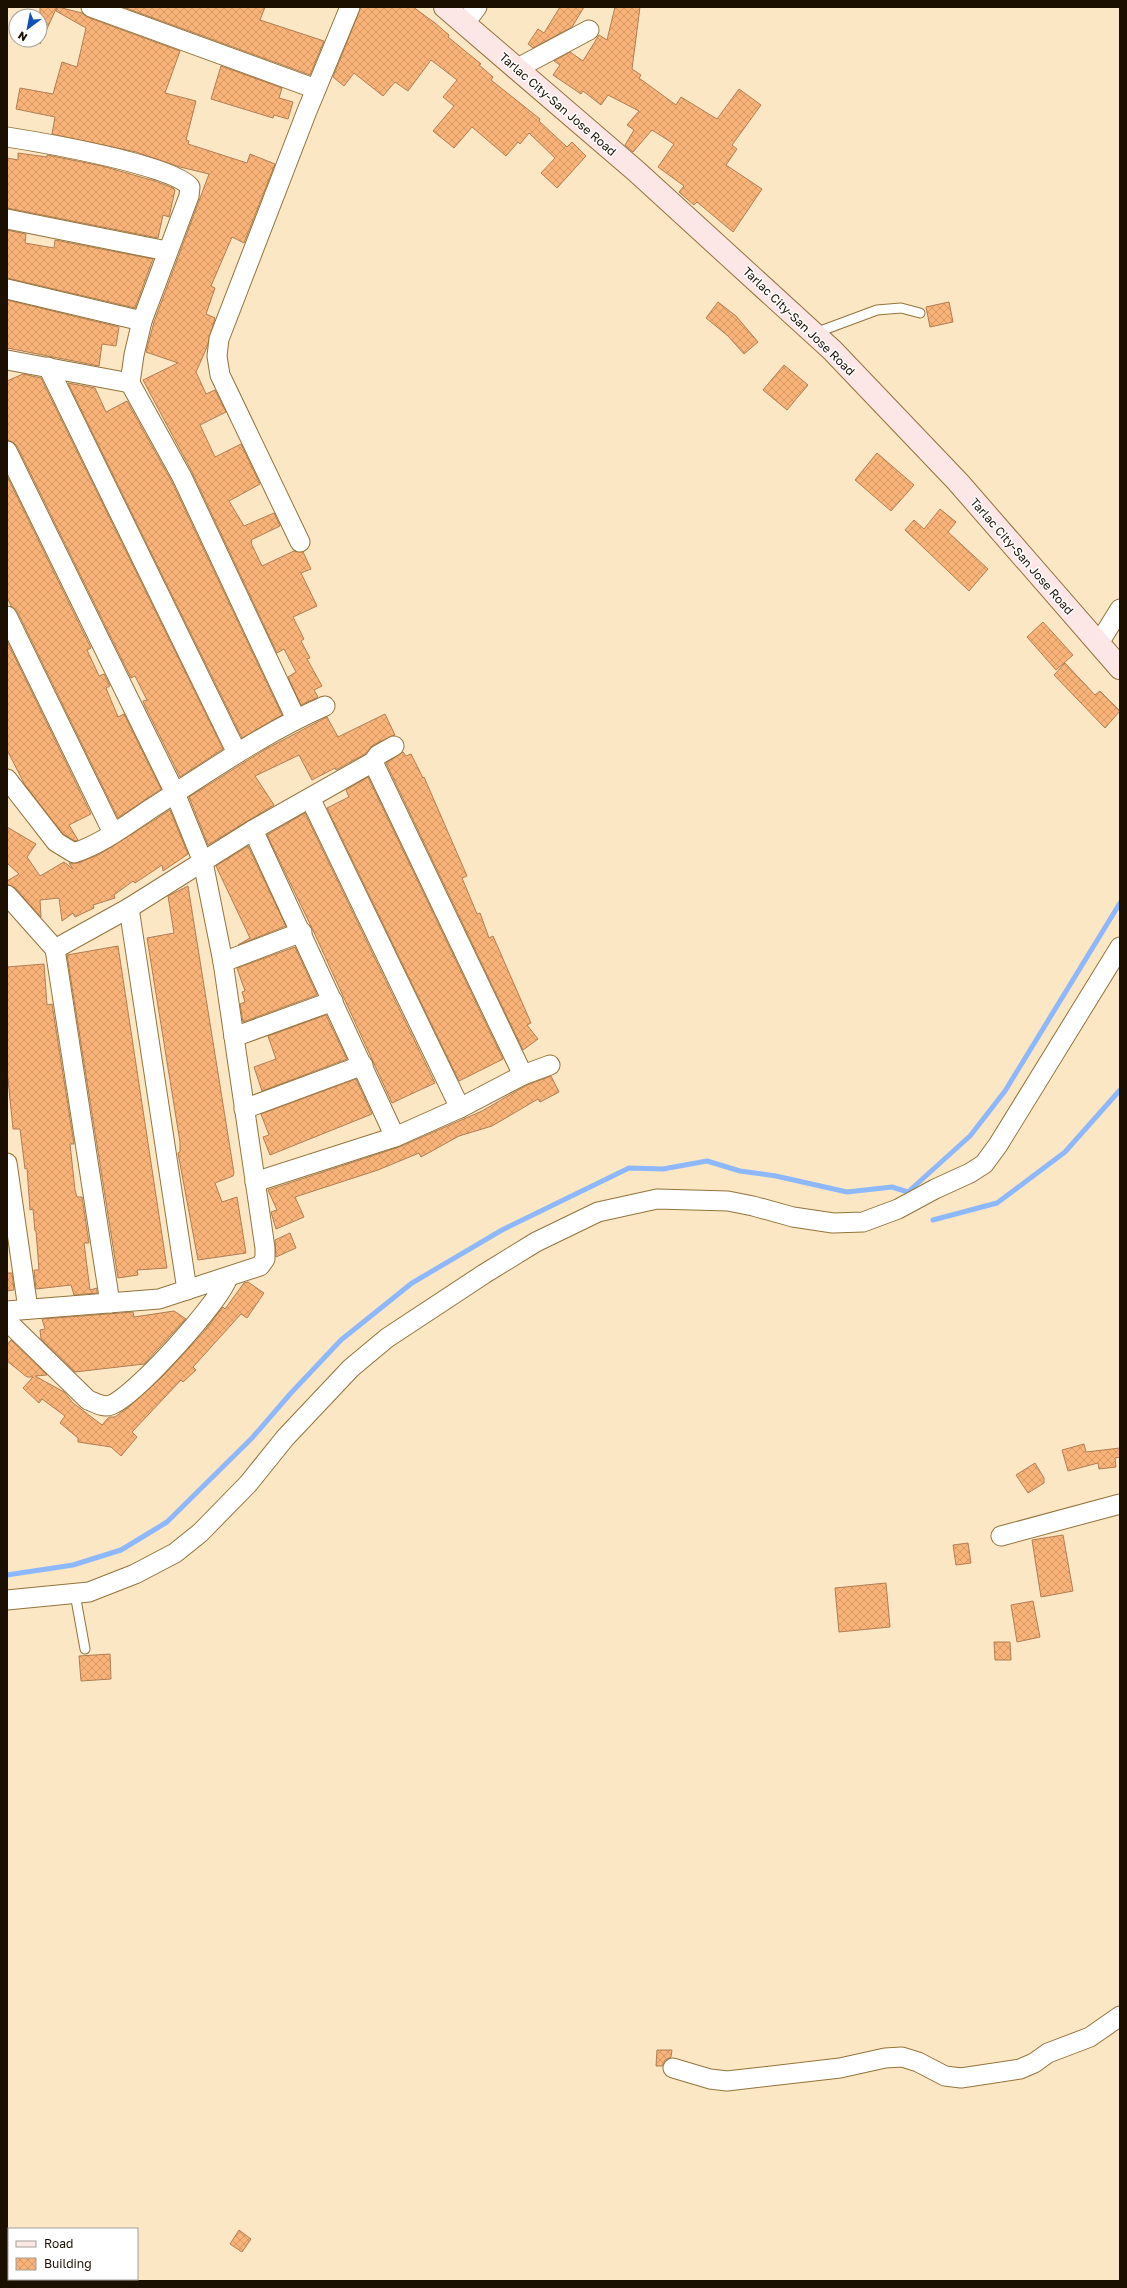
<svg xmlns="http://www.w3.org/2000/svg" width="1127" height="2288" viewBox="0 0 1127 2288" font-family="'Golos Text',sans-serif">
  <style>
    .lines { fill: none; stroke-linecap: round; stroke-linejoin: round }
    .stream { stroke: #8db8fe; stroke-width: 5 }
    .building { fill: url(#building-cross-hatch); stroke: #b07e54 }
    .lane-casing { stroke: #93733a; stroke-width: 11 }
    .street-casing { stroke: #93733a; stroke-width: 21 }
    .secondary-casing { stroke: #93733a; stroke-width: 24 }
    .lane { stroke: #fff; stroke-width: 9 }
    .street { stroke: #fff; stroke-width: 19 }
    .secondary { stroke: #fde6e6; stroke-width: 22 }
    .labels { text-anchor: middle; dominant-baseline: central; stroke-width: 3; stroke-linejoin: round; paint-order: stroke }
    .street-label { font-size: 12px; fill: #1b0f00; stroke: #fff }
  </style>
  <defs>
    <pattern id="building-cross-hatch" width="8" height="8" patternUnits="userSpaceOnUse"><rect width="8" height="8" fill="#f9b378"/><path d="M0 0l8 8M0 8l8-8" fill="none" stroke="#d59966"/></pattern>
  </defs>
  <rect width="100%" height="100%" fill="#fce7c4"/>
  <g class="lines">
    <!-- stream -->
    <g class="stream">
      <polyline points="933,1220 997,1203 1065,1152 1120,1090"/>
      <polyline points="7,1575 73,1565 121,1550 167,1522 252,1438 291,1393 341,1340 412,1283 502,1230 629,1168 663,1169 707,1161 740,1171 776,1176 847,1192 892,1187 908,1192 970,1136 1005,1091 1120,903"/>
    </g>
  </g>
  <!-- building -->
  <g class="building">
    <polygon points="40,7 57,7 40,44"/>
    <polygon points="58,7 82,13 87,17 180,51 165,93 196,101 186,140 189,141 188,144 247,163 250,154 275,164 244,243 232,237 211,286 215,288 206,314 215,318 207,347 196,372 206,394 215,390 226,412 200,425 215,457 241,444 260,484 229,501 244,526 274,513 280,526 251,540 252,542 251,543 262,566 294,551 303,552 311,569 301,573 317,606 293,617 304,639 301,641 310,658 307,659 322,686 314,690 318,697 301,705 288,677 296,672 284,649 277,653 192,472 143,380 178,363 146,352 154,322 209,174 180,167 136,152 52,134 55,117 16,109 20,88 53,94 62,62 77,67 86,28 56,11"/>
    <polygon points="123,7 265,7 260,20 324,41 310,75"/>
    <polygon points="361,7 413,7 435,23 449,35 448,37 481,64 479,65 493,77 491,80 540,119 539,121 567,147 572,142 586,156 557,188 541,173 555,158 529,133 520,144 518,142 506,156 472,127 454,148 433,131 454,106 443,97 457,80 431,60 408,91 395,82 383,96 354,73 344,86 333,77"/>
    <polygon points="560,7 584,7 572,27 533,48 528,44 538,29 544,33"/>
    <polygon points="615,7 640,7 632,69 641,75 639,78 676,105 681,97 717,119 739,89 761,105 732,145 737,149 726,165 762,189 733,232 697,202 694,205 679,192 684,186 658,167 674,144 652,130 633,152 625,145 634,130 627,125 639,111 608,95 601,105 583,91 581,94 553,75 560,65 554,61 570,52 583,61 599,35 607,40"/>
    <polygon points="221,66 282,88 279,98 293,102 288,119 274,115 273,118 211,99"/>
    <polygon points="18,153 47,157 47,155 102,166 155,181 173,188 175,190 169,217 163,215 158,238 7,208 7,158 18,160"/>
    <polygon points="7,230 26,234 25,243 54,248 55,240 153,259 135,308 7,278"/>
    <polygon points="7,300 119,327 116,346 102,344 99,366 7,348"/>
    <polygon points="718,302 736,316 758,342 744,354 728,336 706,318"/>
    <polygon points="949,302 953,322 930,327 926,307"/>
    <polygon points="784,365 808,385 787,410 763,390"/>
    <polygon points="23,374 41,378 223,749 180,777 145,706 143,701 147,700 135,676 131,678 17,446 13,442 7,440 7,381"/>
    <polygon points="68,383 95,388 106,412 127,401 172,482 282,715 242,738"/>
    <polygon points="877,453 914,485 891,511 855,480"/>
    <polygon points="7,476 91,648 87,650 99,676 104,674 110,686 106,688 118,717 124,714 161,789 118,818 17,611 11,606 7,597"/>
    <polygon points="940,509 956,522 948,532 988,569 969,591 905,530 914,520 924,529"/>
    <polygon points="1043,622 1073,655 1056,670 1027,637"/>
    <polygon points="7,641 91,814 69,825 78,840 75,841 63,834 25,785 7,750"/>
    <polygon points="1065,663 1095,695 1100,691 1120,711 1105,728 1054,675"/>
    <polygon points="385,714 395,735 373,745 365,754 336,770 335,768 312,780 299,755 255,776 274,805 208,845 189,797 264,750 327,717 338,737"/>
    <polygon points="403,752 406,756 411,754 423,778 424,777 467,876 462,878 477,914 480,913 489,938 493,936 531,1023 527,1025 538,1039 523,1050 386,763"/>
    <polygon points="368,777 503,1059 459,1081 327,808 349,797 346,790"/>
    <polygon points="170,810 188,854 163,871 162,865 135,883 133,881 114,895 115,898 93,905 94,908 75,917 73,913 62,921 59,898 40,900 41,917 15,888 7,884 7,881 19,874 7,863 7,827 36,844 27,857 40,876 64,862 73,869 69,863 78,863 100,854"/>
    <polygon points="305,813 435,1083 392,1103 312,928 267,835"/>
    <polygon points="248,846 286,926 238,945 250,938 216,866"/>
    <polygon points="188,886 234,1173 233,1176 215,1183 222,1202 237,1197 246,1253 198,1260 178,1153 180,1152 180,1142 147,938 174,933 168,896"/>
    <polygon points="118,946 167,1268 137,1270 138,1275 118,1278 67,955"/>
    <polygon points="295,947 317,995 243,1022 240,1004 245,1002 242,992 245,991 237,968"/>
    <polygon points="44,964 47,1005 52,1004 74,1144 70,1144 75,1190 77,1197 82,1197 89,1243 84,1243 90,1290 97,1288 97,1293 74,1295 71,1285 36,1289 34,1270 39,1270 36,1231 35,1231 33,1209 30,1210 27,1168 25,1169 20,1129 13,1129 7,1069 7,967"/>
    <polygon points="326,1015 347,1059 262,1091 254,1067 276,1059 268,1036"/>
    <polygon points="551,1076 559,1092 540,1102 538,1099 492,1126 459,1136 421,1157 419,1153 378,1170 295,1197 304,1217 276,1229 271,1212 277,1210 268,1190 399,1147 482,1111 527,1085"/>
    <polygon points="356,1079 372,1114 270,1155 263,1137 269,1135 261,1114"/>
    <polygon points="290,1233 296,1248 276,1257 275,1240"/>
    <polygon points="7,1273 12,1273 14,1290 7,1291"/>
    <polygon points="248,1282 264,1293 247,1318 241,1314 193,1367 196,1370 183,1382 181,1380 132,1432 137,1437 121,1456 111,1447 78,1442 78,1438 60,1423 65,1416 42,1399 39,1403 23,1388 33,1377 27,1377 7,1361 7,1345 11,1340 47,1375 35,1376 64,1392 73,1403 102,1425 109,1417 115,1417 130,1406 164,1375 203,1333 223,1307 225,1309 244,1283"/>
    <polygon points="174,1311 186,1319 144,1364 75,1372 41,1339 40,1330 45,1329 42,1319 133,1312 134,1317"/>
    <polygon points="1084,1444 1086,1452 1120,1448 1120,1457 1115,1458 1116,1467 1099,1469 1098,1463 1068,1471 1062,1450"/>
    <polygon points="1035,1463 1044,1478 1044,1483 1028,1493 1016,1475"/>
    <polygon points="1063,1535 1073,1591 1041,1597 1032,1540"/>
    <polygon points="968,1543 971,1563 956,1565 953,1545"/>
    <polygon points="886,1583 890,1627 839,1632 835,1588"/>
    <polygon points="1033,1601 1040,1637 1017,1642 1011,1605"/>
    <polygon points="994,1642 1010,1642 1011,1660 995,1660"/>
    <polygon points="110,1654 111,1679 81,1681 79,1656"/>
    <polygon points="657,2050 672,2050 671,2057 665,2060 662,2066 656,2066"/>
    <polygon points="239,2230 251,2239 242,2252 230,2244"/>
  </g>
  <g class="lines">
    <!-- lane casing -->
    <g class="lane-casing">
      <g id="lane">
        <polyline points="815,333 877,310 901,308 920,313"/>
        <polyline points="75,1594 85,1649"/>
      </g>
    </g>
    <!-- street casing -->
    <g class="street-casing">
      <g id="street">
        <polyline points="91,7 316,89"/>
        <polyline points="465,23 477,7"/>
        <polyline points="516,69 589,30"/>
        <path d="M7 137C39 142 174 165 190 187L189 196 142 321 134 355 130 383 182 477 296 719"/>
        <polyline points="7,219 167,251"/>
        <polyline points="7,289 142,321"/>
        <polyline points="7,360 130,383"/>
        <polyline points="48,367 237,753"/>
        <polyline points="7,451 175,793 203,862 223,962 265,1248 265,1259 260,1266 159,1299 7,1311"/>
        <polyline points="300,542 220,375 217,356 219,339 307,111 350,7"/>
        <polyline points="7,616 113,833"/>
        <polyline points="1099,643 1120,609"/>
        <polyline points="373,762 523,1075"/>
        <path d="M7 779 56 842 74 853C102 844 128 824 152 808 209 772 263 733 325 706"/>
        <polyline points="310,798 460,1108"/>
        <polyline points="253,830 395,1137"/>
        <polyline points="7,895 55,949 110,1303"/>
        <polyline points="129,908 187,1290"/>
        <polyline points="55,949 129,908 253,830 373,762 378,755 394,746"/>
        <polyline points="223,962 302,932"/>
        <polyline points="234,1037 333,1001"/>
        <polyline points="244,1109 363,1065"/>
        <polyline points="7,1163 28,1309"/>
        <polyline points="255,1182 395,1137 460,1108 523,1075 550,1065"/>
        <path d="M7 1321 88 1400C96 1403 103 1408 111 1405 135 1396 221 1301 228 1277"/>
        <polyline points="1001,1536 1120,1504"/>
        <polyline points="7,1600 89,1592 135,1574 175,1553 200,1533 248,1484 285,1438 351,1368 387,1338 484,1274 536,1242 598,1212 657,1199 728,1201 753,1206 793,1217 833,1223 863,1222 898,1209 935,1189 970,1173 984,1164 998,1145 1120,947"/>
        <polyline points="673,2068 710,2079 727,2081 840,2068 885,2058 902,2057 918,2062 945,2076 961,2078 1020,2069 1034,2063 1048,2053 1090,2037 1120,2016"/>
      </g>
    </g>
    <!-- secondary casing -->
    <g class="secondary-casing">
      <polyline id="secondary" points="445,7 636,171 832,350 958,482 1120,668"/>
    </g>
    <!-- lane -->
    <use href="#lane" class="lane"/>
    <!-- street -->
    <use href="#street" class="street"/>
    <!-- secondary -->
    <use href="#secondary" class="secondary"/>
  </g>
  <g class="labels">
    <!-- street labels -->
    <g class="street-label">
      <text transform="translate(558 104) rotate(41)">Tarlac City-San Jose Road</text>
      <text transform="translate(799 321) rotate(44)">Tarlac City-San Jose Road</text>
      <text transform="translate(1022 556) rotate(49)">Tarlac City-San Jose Road</text>
    </g>
  </g>
  <!-- border -->
  <rect width="1127" height="2288" fill="none" stroke="#1b0f00" stroke-width="16"/>
  <!-- legend -->
  <rect x="8" y="2228" width="130" height="52" fill="#ffffff" stroke="#a49f99"/>
  <rect x="16" y="2241" width="20" height="6" fill="#fde6e6" stroke="#a49f99"/>
  <text x="44" y="2248" font-size="12" fill="#1b0f00">Road</text>
  <rect x="16" y="2258" width="20" height="12" fill="url(#building-cross-hatch)" stroke="#a49f99"/>
  <text x="44" y="2268" font-size="12" fill="#1b0f00">Building</text>
  <!-- north arrow -->
  <g transform="translate(28 28) rotate(212)"><circle r="19" fill="#ffffff" stroke="#a49f99"/>
  <path d="M0-3L7 15L0 10L-7 15Z" fill="#0d50bb"/>
  <text y="-6" font-size="11" font-weight="bold" text-anchor="middle" fill="#1b0f00">N</text>
  </g>
</svg>
